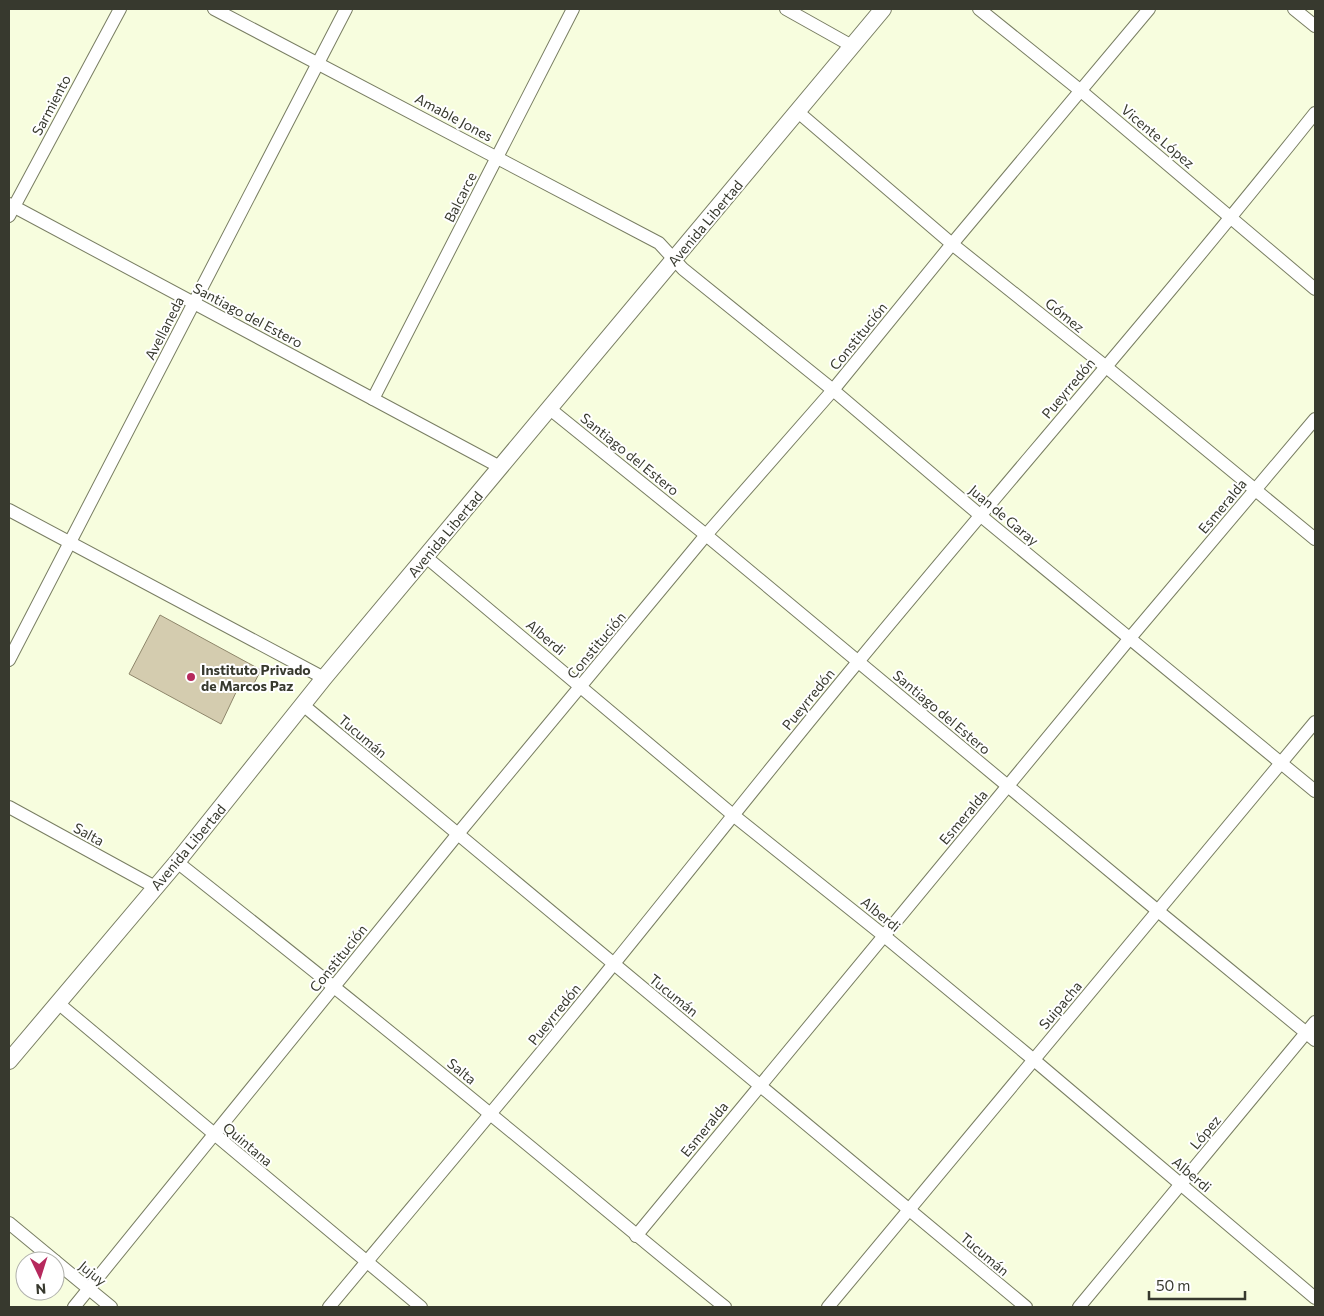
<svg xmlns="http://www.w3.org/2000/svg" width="1324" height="1316" viewBox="0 0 1324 1316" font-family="Commissioner,sans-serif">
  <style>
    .building { fill: #d4ccaf; stroke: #8e866b }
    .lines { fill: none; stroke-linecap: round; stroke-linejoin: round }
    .street-casing { stroke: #797e63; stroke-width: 14 }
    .secondary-casing { stroke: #797e63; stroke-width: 18 }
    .street { stroke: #fff; stroke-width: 12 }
    .secondary { stroke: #fff; stroke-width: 16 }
    .poi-dot { fill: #b6295d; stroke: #fff; stroke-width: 2 }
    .labels { text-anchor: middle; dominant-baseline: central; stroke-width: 4; stroke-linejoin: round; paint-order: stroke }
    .street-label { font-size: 14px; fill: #37392e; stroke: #fff }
    .poi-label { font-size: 14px; font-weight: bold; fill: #37392e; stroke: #fff; text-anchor: start }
  </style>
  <rect width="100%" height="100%" fill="#f7fdde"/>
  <!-- building -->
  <polygon class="building" points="160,615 261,670 250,691 239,686 221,724 129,674"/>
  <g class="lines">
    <!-- street casing -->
    <g class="street-casing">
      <g id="street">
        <polyline points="214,9 659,243 683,269 833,390 981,516 1315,791"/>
        <polyline points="786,9 852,46"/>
        <polyline points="979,9 1081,91 1315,289"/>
        <polyline points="1294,9 1315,26"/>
        <polyline points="798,112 952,244 1105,366 1315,539"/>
        <polyline points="9,204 500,467"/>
        <polyline points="9,216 120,9"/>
        <polyline points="373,399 573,9"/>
        <polyline points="550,409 706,535 1158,911 1315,1040"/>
        <polyline points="9,510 324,678"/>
        <polyline points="426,557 733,815 883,935 1034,1060 1315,1298"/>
        <polyline points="9,660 346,9"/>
        <polyline points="303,705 1026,1307"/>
        <polyline points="9,807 155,887"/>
        <path d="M177 862C282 945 386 1028 489 1113 568 1177 646 1244 725 1307"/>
        <polyline points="58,1003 421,1307"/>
        <polyline points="9,1223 55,1261"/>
        <polyline points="636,1236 1130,638 1315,419"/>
        <polyline points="55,1261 111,1307"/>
        <polyline points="74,1307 457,835 706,535 833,390 952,244 1149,9"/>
        <path d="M329 1307C423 1194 519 1081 612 966 694 865 774 763 857 663 1009 479 1166 300 1315 113"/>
        <polyline points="828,1307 1315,722"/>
        <polyline points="1079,1307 1315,1022"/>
      </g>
    </g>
    <!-- secondary casing -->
    <g class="secondary-casing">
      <polyline id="secondary" points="9,1061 177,862 324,678 883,9"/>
    </g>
    <!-- street -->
    <use href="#street" class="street"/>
    <!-- secondary -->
    <use href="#secondary" class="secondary"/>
  </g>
  <!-- markers -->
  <circle class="poi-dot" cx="191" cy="677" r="5"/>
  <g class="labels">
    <!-- street labels -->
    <g class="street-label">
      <text transform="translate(51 105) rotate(-62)">Sarmiento</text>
      <text transform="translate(454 117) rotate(28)">Amable Jones</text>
      <text transform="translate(1158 136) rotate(40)">Vicente López</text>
      <text transform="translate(460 197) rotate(-63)">Balcarce</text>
      <text transform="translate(705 223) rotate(-50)">Avenida Libertad</text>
      <text transform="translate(248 315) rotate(28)">Santiago del Estero</text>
      <text transform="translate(1065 315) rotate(39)">Gómez</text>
      <text transform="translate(164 328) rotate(-63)">Avellaneda</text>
      <text transform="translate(858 336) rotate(-51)">Constitución</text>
      <text transform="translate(1068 388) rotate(-50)">Pueyrredón</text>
      <text transform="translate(630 454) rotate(39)">Santiago del Estero</text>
      <text transform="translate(1222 506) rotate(-50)">Esmeralda</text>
      <text transform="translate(1004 515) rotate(40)">Juan de Garay</text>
      <text transform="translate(445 534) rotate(-50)">Avenida Libertad</text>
      <text transform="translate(546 637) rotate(40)">Alberdi</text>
      <text transform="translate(596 645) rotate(-50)">Constitución</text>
      <text transform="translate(808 699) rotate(-51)">Pueyrredón</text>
      <text transform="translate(942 712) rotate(40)">Santiago del Estero</text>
      <text transform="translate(363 736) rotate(40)">Tucumán</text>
      <text transform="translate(963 817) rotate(-50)">Esmeralda</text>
      <text transform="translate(89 834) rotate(29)">Salta</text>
      <text transform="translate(188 847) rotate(-50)">Avenida Libertad</text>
      <text transform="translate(881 914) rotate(39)">Alberdi</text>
      <text transform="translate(338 958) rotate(-51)">Constitución</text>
      <text transform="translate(674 995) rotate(39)">Tucumán</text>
      <text transform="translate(1060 1005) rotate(-50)">Suipacha</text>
      <text transform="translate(554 1014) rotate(-51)">Pueyrredón</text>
      <text transform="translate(462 1071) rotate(39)">Salta</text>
      <text transform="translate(704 1129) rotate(-51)">Esmeralda</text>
      <text transform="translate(1205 1132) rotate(-50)">López</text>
      <text transform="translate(248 1144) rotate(40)">Quintana</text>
      <text transform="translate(1192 1174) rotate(40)">Alberdi</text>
      <text transform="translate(985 1254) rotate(40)">Tucumán</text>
      <text transform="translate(93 1273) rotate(39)">Jujuy</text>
    </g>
    <!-- poi labels -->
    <g class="poi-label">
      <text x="201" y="669">Instituto Privado<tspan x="201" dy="16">de Marcos Paz</tspan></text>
    </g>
  </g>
  <!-- border -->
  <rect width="1324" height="1316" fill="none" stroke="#37392e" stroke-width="20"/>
  <!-- north arrow -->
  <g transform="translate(40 1276) rotate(176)"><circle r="24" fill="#ffffff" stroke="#afb0ab"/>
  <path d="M0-4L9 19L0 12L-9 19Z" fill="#b6295d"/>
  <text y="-8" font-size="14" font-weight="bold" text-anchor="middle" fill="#37392e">N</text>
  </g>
  <!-- scale -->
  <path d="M1149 1291v8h96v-8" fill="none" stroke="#37392e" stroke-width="2.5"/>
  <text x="1156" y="1291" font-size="15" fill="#37392e" stroke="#ffffff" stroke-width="4" paint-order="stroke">50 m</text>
</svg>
